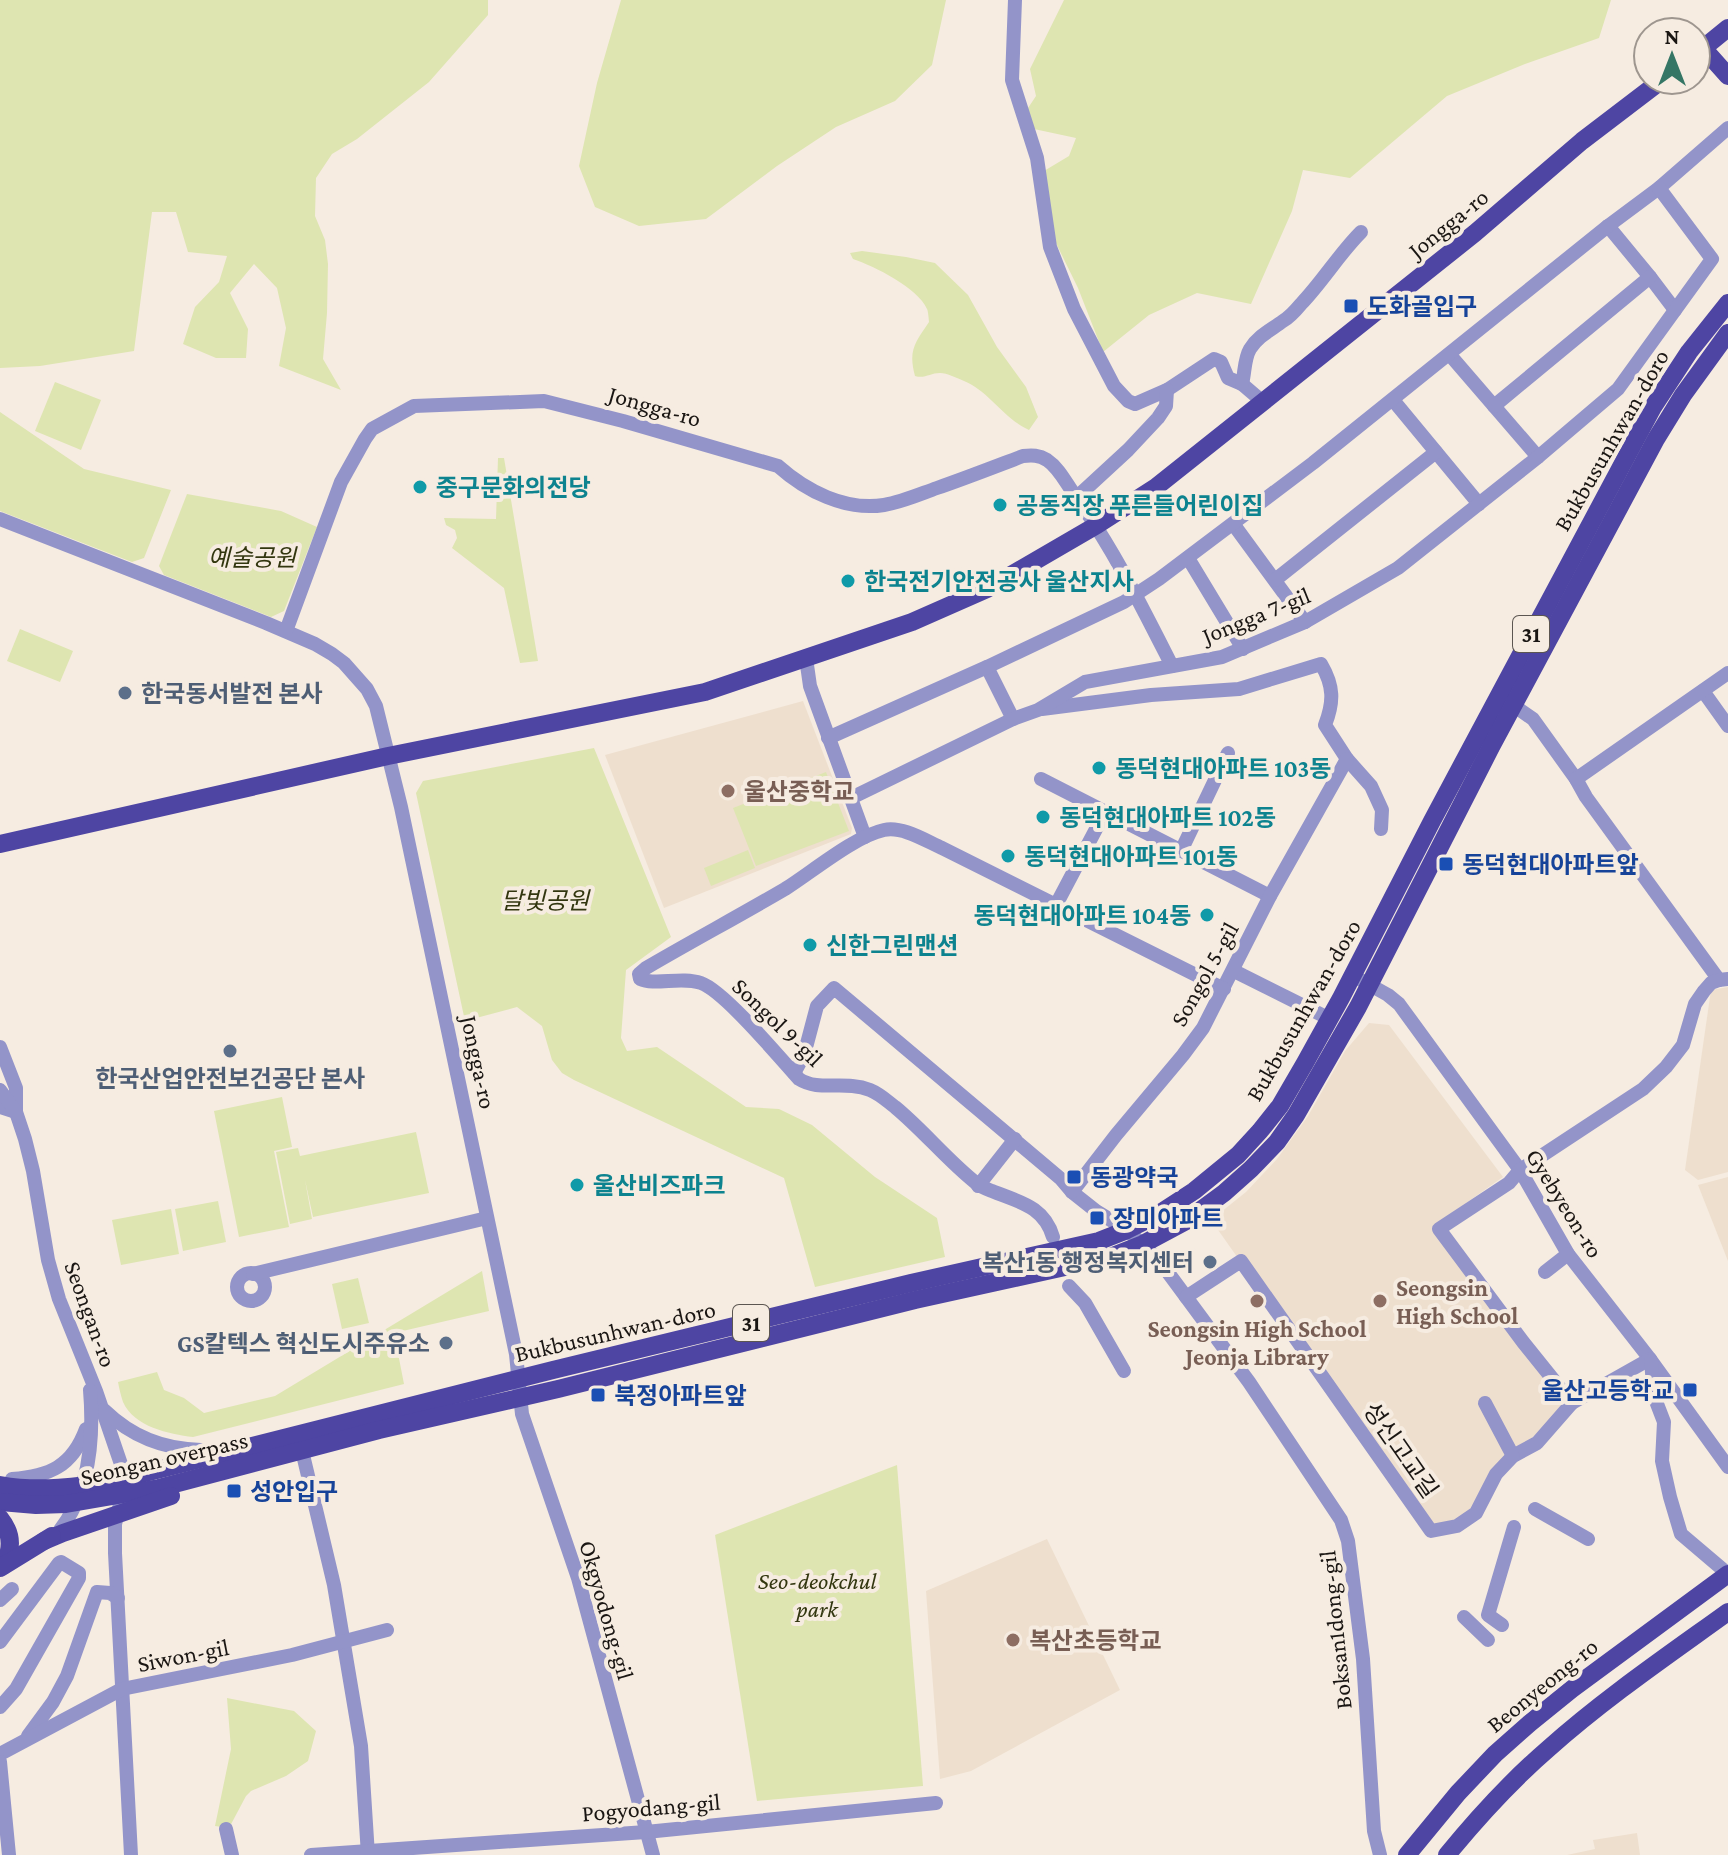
<svg xmlns="http://www.w3.org/2000/svg" width="1728" height="1855" viewBox="0 0 1728 1855" font-family="'Crimson Pro','Noto Sans KR',serif">
  <style>
    .built { fill: #eedfce }
    .green { fill: #dee5b1 }
    .lines { fill: none; stroke-linecap: round; stroke-linejoin: round }
    .minor { stroke: #9394c9; stroke-width: 14 }
    .major { stroke: #4e45a3; stroke-width: 18 }
    .transit-dot { fill: #1a4fb4; stroke: #f6ece1; stroke-width: 3 }
    .culture-dot { fill: #0f9aa8; stroke: #f6ece1; stroke-width: 3 }
    .service-dot { fill: #5c6f8a; stroke: #f6ece1; stroke-width: 3 }
    .education-dot { fill: #8d6e63; stroke: #f6ece1; stroke-width: 3 }
    .labels { text-anchor: middle; dominant-baseline: central; stroke-width: 8; stroke-linejoin: round; paint-order: stroke }
    .shield { fill: #f6ece1; stroke: #5c5651; stroke-width: 2 }
    .shield-label { font-size: 22px; font-weight: bold; fill: #1a1613 }
    .street-label { font-size: 24px; fill: #1a1613; stroke: #f6ece1 }
    .transit-label { font-size: 24px; font-weight: bold; fill: #164399; stroke: #f6ece1; text-anchor: start }
    .culture-label { font-size: 24px; font-weight: bold; fill: #0d838f; stroke: #f6ece1; text-anchor: start }
    .park-label { font-size: 24px; font-style: italic; fill: #32360f; stroke: #f6ece1 }
    .service-label { font-size: 24px; font-weight: bold; fill: #4e5e75; stroke: #f6ece1; text-anchor: end }
    .education-label { font-size: 24px; font-weight: bold; fill: #785e54; stroke: #f6ece1; text-anchor: start }
  </style>
  <rect width="100%" height="100%" fill="#f6ece1"/>
  <!-- built -->
  <g class="built">
    <polygon points="803,701 852,828 851,834 664,908 605,755"/>
    <polygon points="1728,987 1728,1172 1698,1180 1685,1170 1711,990"/>
    <polygon points="1369,1023 1389,1025 1503,1177 1432,1227 1570,1402 1513,1456 1476,1513 1431,1531 1211,1220 1246,1192 1277,1159 1308,1116 1345,1051"/>
    <polygon points="1728,1177 1728,1261 1698,1185"/>
    <polygon points="1047,1539 1120,1690 971,1771 940,1779 926,1591"/>
    <polygon points="1637,1833 1640,1855 1567,1855 1595,1849 1593,1840"/>
  </g>
  <!-- green -->
  <g class="green">
    <polygon points="0,0 488,0 488,15 429,82 357,139 332,154 316,178 315,216 325,240 328,264 327,313 323,359 341,390 279,366 286,328 277,288 254,264 230,293 248,329 246,358 216,358 183,344 195,307 219,282 227,256 188,252 176,212 152,212 134,351 40,366 0,368"/>
    <polygon points="621,0 946,0 932,65 895,101 836,127 777,166 706,219 639,226 595,207 579,166 597,83"/>
    <polygon points="1064,0 1611,0 1599,38 1525,64 1447,96 1350,178 1303,170 1292,211 1251,304 1197,293 1149,315 1103,352 1078,288 1054,239 1044,171 1069,156 1076,138 1034,129 1026,111 1036,96 1030,69"/>
    <path d="M862 251 906 257 935 263 968 295 997 347 1026 387 1038 417 1029 430C1004 419 989 391 964 381 957 378 947 373 940 373 930 373 925 379 915 376 908 350 915 343 929 322 929 321 928 310 927 309 918 288 874 266 853 259L850 253Z"/>
    <polygon points="55,382 101,400 81,450 35,431"/>
    <polygon points="0,412 84,469 171,490 144,558 132,562 0,511"/>
    <polygon points="498,458 504,458 538,661 520,663 504,588 452,548 457,538 455,530 446,525 444,518 496,519"/>
    <polygon points="187,494 281,511 317,527 284,611 271,617 164,575 159,566"/>
    <polygon points="20,629 73,651 60,682 7,661"/>
    <polygon points="594,748 671,937 626,970 621,1038 627,1051 657,1047 746,1107 779,1109 812,1125 875,1177 937,1218 945,1257 815,1287 784,1178 574,1080 562,1073 552,1060 542,1026 517,1007 465,1021 416,793 423,781"/>
    <polygon points="826,772 849,831 756,866 733,808"/>
    <polygon points="748,850 755,868 711,886 704,868"/>
    <polygon points="282,1097 292,1147 274,1151 289,1227 239,1237 214,1111"/>
    <polygon points="416,1132 429,1193 313,1217 305,1180 312,1219 290,1224 276,1152 298,1148 300,1156"/>
    <polygon points="218,1201 226,1242 183,1251 175,1209"/>
    <polygon points="171,1209 179,1254 121,1265 112,1220"/>
    <path d="M482 1271 489 1311 394 1333 404 1384 193 1437C169 1434 134 1427 123 1402 121 1396 119 1388 118 1382L157 1372 164 1390 184 1398 204 1413 275 1396Z"/>
    <polygon points="358,1278 369,1323 342,1329 332,1284"/>
    <polygon points="897,1465 923,1786 757,1801 715,1535"/>
    <polygon points="227,1698 294,1711 316,1731 308,1761 286,1776 251,1791 246,1796 229,1828 215,1826 231,1749"/>
  </g>
  <g class="lines">
    <!-- minor -->
    <g class="minor">
      <polyline points="1015,0 1012,80 1037,158 1050,247 1074,309 1114,386 1128,401 1135,404 1167,390 1214,359 1221,362 1228,378 1242,384 1263,402"/>
      <polyline points="1608,226 1650,277 1675,310"/>
      <polyline points="1450,355 1538,457"/>
      <path d="M1242 384C1245 373 1244 359 1250 349 1258 336 1271 330 1283 321 1290 317 1296 310 1301 304 1323 281 1339 254 1361 232"/>
      <polyline points="1393,400 1479,504"/>
      <polyline points="1494,406 1650,277"/>
      <polyline points="1077,497 1128,450 1158,418 1166,406 1167,390"/>
      <polyline points="0,519 266,623 315,644 332,654 344,663 367,689 376,706 401,807 516,1354 522,1414 578,1578 653,1855"/>
      <polyline points="1234,525 1305,622"/>
      <polyline points="1188,558 1243,649"/>
      <polyline points="1275,580 1436,452"/>
      <path d="M286 631 341 482 365 439 372 429 414 406 544 401 623 421 778 466C806 491 845 511 884 505 902 502 920 494 937 488 966 478 994 467 1023 456 1032 455 1039 455 1047 460 1059 468 1066 483 1074 494 1113 548 1142 607 1172 666"/>
      <polyline points="806,658 810,686 865,837"/>
      <polyline points="987,667 1013,719"/>
      <polyline points="1703,691 1728,726"/>
      <polyline points="1513,705 1533,719 1576,779 1586,797 1719,980 1728,979"/>
      <path d="M1042 709 1151 695 1239 689 1321 664C1334 686 1334 702 1325 725L1347 759 1371 786 1382 810 1381 829"/>
      <polyline points="828,738 987,667 1124,602 1159,579 1313,463 1608,226 1659,188 1728,128"/>
      <polyline points="1041,779 1270,896"/>
      <polyline points="1576,779 1728,673"/>
      <polyline points="851,798 1013,719 1038,710 1085,682 1222,657 1305,622 1398,568 1538,457 1618,389 1712,259 1659,188"/>
      <polyline points="1181,851 1228,753"/>
      <polyline points="1056,905 1105,812"/>
      <polyline points="1234,971 1330,1019"/>
      <polyline points="1361,980 1388,995 1399,1004 1520,1170 1568,1254 1650,1359 1728,1467"/>
      <polyline points="0,1047 16,1088 16,1112 0,1107"/>
      <polyline points="794,1073 804,1055 817,1006 834,988 1061,1179 1072,1192 1096,1211 1127,1230 1158,1259 1249,1382 1341,1520 1348,1541 1363,1659 1374,1831 1380,1855"/>
      <polyline points="0,1090 16,1112 25,1139 33,1171 48,1260 59,1299 96,1391 123,1470 126,1485"/>
      <polyline points="978,1186 1015,1139"/>
      <polyline points="1072,1192 1116,1135 1183,1055 1203,1028 1270,896 1347,759"/>
      <path d="M1053 1237C1044 1206 1019 1202 992 1191 987 1189 981 1187 976 1183 947 1160 924 1131 895 1107 887 1101 880 1094 870 1090 845 1080 819 1092 799 1079 780 1058 724 991 701 983 681 976 655 986 640 979L639 974 646 968C692 941 739 916 785 889 812 872 855 836 884 830 903 826 926 841 942 848L1224 989"/>
      <polyline points="1545,1272 1568,1254"/>
      <circle cx="251" cy="1287" r="14"/>
      <polyline points="253,1274 487,1218"/>
      <polyline points="1069,1286 1085,1303 1124,1371"/>
      <polyline points="1186,1297 1241,1261 1431,1531 1457,1526 1476,1513 1496,1474 1513,1456 1537,1443 1572,1403 1650,1359"/>
      <polyline points="1651,1361 1654,1396 1664,1422 1662,1461 1670,1497 1681,1534 1728,1574"/>
      <polyline points="1485,1403 1513,1456"/>
      <polyline points="1572,1403 1523,1342 1439,1229 1509,1183 1520,1170 1643,1089 1666,1067 1683,1045 1695,1004 1704,991 1711,983 1719,980"/>
      <path d="M104 1410C132 1437 163 1449 201 1450"/>
      <polyline points="304,1459 334,1585 361,1746 368,1855"/>
      <path d="M12 1479C49 1476 72 1467 86 1429"/>
      <polyline points="119,1508 115,1524 115,1553 131,1855"/>
      <polyline points="1535,1509 1588,1539"/>
      <path d="M60 1530C90 1491 94 1438 90 1390"/>
      <polyline points="0,1600 12,1589"/>
      <polyline points="1464,1617 1488,1640"/>
      <polyline points="1502,1625 1488,1615 1514,1527"/>
      <polyline points="0,1642 59,1563 61,1562 79,1573 79,1578 16,1689 0,1707"/>
      <polyline points="28,1736 53,1702 67,1676 97,1592 110,1593 118,1598"/>
      <polyline points="0,1754 122,1689 292,1655 387,1630"/>
      <polyline points="0,1762 9,1855"/>
      <polyline points="226,1829 232,1855"/>
      <polyline points="311,1855 646,1832 936,1803"/>
    </g>
    <!-- major -->
    <g class="major">
      <polyline points="1703,48 1728,76"/>
      <polyline points="1696,54 1728,28"/>
      <polyline points="0,844 388,756 705,692 912,622 987,589 1097,525 1156,487 1475,233 1582,141 1662,80"/>
      <path d="M0 1485C39 1492 79 1487 117 1480L553 1370 911 1283 1099 1241 1127 1230 1157 1215 1194 1191 1238 1155 1260 1131 1280 1106 1305 1063 1341 998 1432 821 1653 407 1689 352 1728 303"/>
      <polyline points="0,1502 36,1505 66,1504 159,1488 379,1430 558,1389 915,1300 1110,1257 1143,1244 1186,1221 1224,1193 1251,1169 1277,1142 1296,1115 1358,1007 1491,747 1656,439 1683,395 1728,333"/>
      <path d="M0 1518C12 1533 13 1549 3 1566"/>
      <polyline points="44,1541 63,1533 171,1496"/>
      <polyline points="0,1568 52,1536"/>
      <polyline points="1407,1855 1458,1793 1495,1754 1530,1723 1572,1689 1728,1574"/>
      <path d="M1447 1855C1478 1817 1511 1781 1548 1749 1604 1699 1667 1656 1728 1612"/>
    </g>
  </g>
  <!-- markers -->
  <g class="transit-dot">
    <rect x="1343" y="298" width="16" height="16" rx="4"/>
    <rect x="1438" y="856" width="16" height="16" rx="4"/>
    <rect x="1066" y="1169" width="16" height="16" rx="4"/>
    <rect x="1089" y="1210" width="16" height="16" rx="4"/>
    <rect x="1682" y="1382" width="16" height="16" rx="4"/>
    <rect x="590" y="1387" width="16" height="16" rx="4"/>
    <rect x="226" y="1483" width="16" height="16" rx="4"/>
  </g>
  <g class="culture-dot">
    <circle cx="420" cy="487" r="8"/>
    <circle cx="1000" cy="505" r="8"/>
    <circle cx="848" cy="581" r="8"/>
    <circle cx="1099" cy="768" r="8"/>
    <circle cx="1043" cy="817" r="8"/>
    <circle cx="1008" cy="856" r="8"/>
    <circle cx="1207" cy="915" r="8"/>
    <circle cx="810" cy="945" r="8"/>
    <circle cx="577" cy="1185" r="8"/>
  </g>
  <g class="service-dot">
    <circle cx="125" cy="693" r="8"/>
    <circle cx="230" cy="1051" r="8"/>
    <circle cx="1210" cy="1262" r="8"/>
    <circle cx="446" cy="1343" r="8"/>
  </g>
  <g class="education-dot">
    <circle cx="728" cy="791" r="8"/>
    <circle cx="1257" cy="1301" r="8"/>
    <circle cx="1380" cy="1301" r="8"/>
    <circle cx="1013" cy="1640" r="8"/>
  </g>
  <g class="labels">
    <!-- shield labels -->
    <g class="shield">
      <rect x="1513" y="616" width="36" height="36" rx="6"/>
      <rect x="733" y="1305" width="36" height="36" rx="6"/>
    </g>
    <g class="shield-label">
      <text x="1531" y="634">31</text>
      <text x="751" y="1323">31</text>
    </g>
    <!-- street labels -->
    <g class="street-label">
      <text transform="translate(1448 223) rotate(-39)">Jongga-ro</text>
      <text transform="translate(655 406) rotate(16)">Jongga-ro</text>
      <text transform="translate(1611 440) rotate(-60)">Bukbusunhwan-doro</text>
      <text transform="translate(1256 615) rotate(-22)">Jongga 7-gil</text>
      <text transform="translate(1204 974) rotate(-61)">Songol 5-gil</text>
      <text transform="translate(1303 1010) rotate(-60)">Bukbusunhwan-doro</text>
      <text transform="translate(778 1022) rotate(44)">Songol 9-gil</text>
      <text transform="translate(479 1062) rotate(78)">Jongga-ro</text>
      <text transform="translate(1565 1203) rotate(58)">Gyebyeon-ro</text>
      <text transform="translate(91 1314) rotate(70)">Seongan-ro</text>
      <text transform="translate(615 1331) rotate(-13)">Bukbusunhwan-doro</text>
      <text transform="translate(1401 1450) rotate(55)">성신고교길</text>
      <text transform="translate(164 1458) rotate(-13)">Seongan overpass</text>
      <text transform="translate(607 1610) rotate(74)">Okgyodong-gil</text>
      <text transform="translate(1335 1630) rotate(-96)">Boksan1dong-gil</text>
      <text transform="translate(183 1655) rotate(-11)">Siwon-gil</text>
      <text transform="translate(1542 1685) rotate(-39)">Beonyeong-ro</text>
      <text transform="translate(651 1807) rotate(-5)">Pogyodang-gil</text>
    </g>
    <!-- transit labels -->
    <g class="transit-label">
      <text x="1367" y="306">도화골입구</text>
      <text x="1462" y="864">동덕현대아파트앞</text>
      <text x="1090" y="1177">동광약국</text>
      <text x="1113" y="1218">장미아파트</text>
      <text x="1674" y="1390" text-anchor="end">울산고등학교</text>
      <text x="614" y="1395">북정아파트앞</text>
      <text x="250" y="1491">성안입구</text>
    </g>
    <!-- culture labels -->
    <g class="culture-label">
      <text x="436" y="487">중구문화의전당</text>
      <text x="1016" y="505">공동직장 푸른들어린이집</text>
      <text x="864" y="581">한국전기안전공사 울산지사</text>
      <text x="1115" y="768">동덕현대아파트 103동</text>
      <text x="1059" y="817">동덕현대아파트 102동</text>
      <text x="1024" y="856">동덕현대아파트 101동</text>
      <text x="1191" y="915" text-anchor="end">동덕현대아파트 104동</text>
      <text x="826" y="945">신한그린맨션</text>
      <text x="593" y="1185">울산비즈파크</text>
    </g>
    <!-- park labels -->
    <g class="park-label">
      <text x="252" y="557">예술공원</text>
      <text x="545" y="900">달빛공원</text>
      <text x="817" y="1580">Seo-deokchul<tspan x="817" dy="28">park</tspan></text>
    </g>
    <!-- service labels -->
    <g class="service-label">
      <text x="141" y="693" text-anchor="start">한국동서발전 본사</text>
      <text x="230" y="1078" text-anchor="middle">한국산업안전보건공단 본사</text>
      <text x="1194" y="1262">복산1동 행정복지센터</text>
      <text x="430" y="1343">GS칼텍스 혁신도시주유소</text>
    </g>
    <!-- education labels -->
    <g class="education-label">
      <text x="744" y="791">울산중학교</text>
      <text x="1396" y="1287">Seongsin<tspan x="1396" dy="28">High School</tspan></text>
      <text x="1257" y="1328" text-anchor="middle">Seongsin High School<tspan x="1257" dy="28">Jeonja Library</tspan></text>
      <text x="1029" y="1640">복산초등학교</text>
    </g>
  </g>
  <!-- north arrow -->
  <g transform="translate(1672 56)"><circle r="38" fill="#f6ece1" stroke="#9e968f" stroke-width="2"/>
  <path d="M0-6L14 30L0 20L-14 30Z" fill="#357665"/>
  <text y="-12" font-size="22" font-weight="bold" text-anchor="middle" fill="#1a1613">N</text>
  </g>
</svg>
